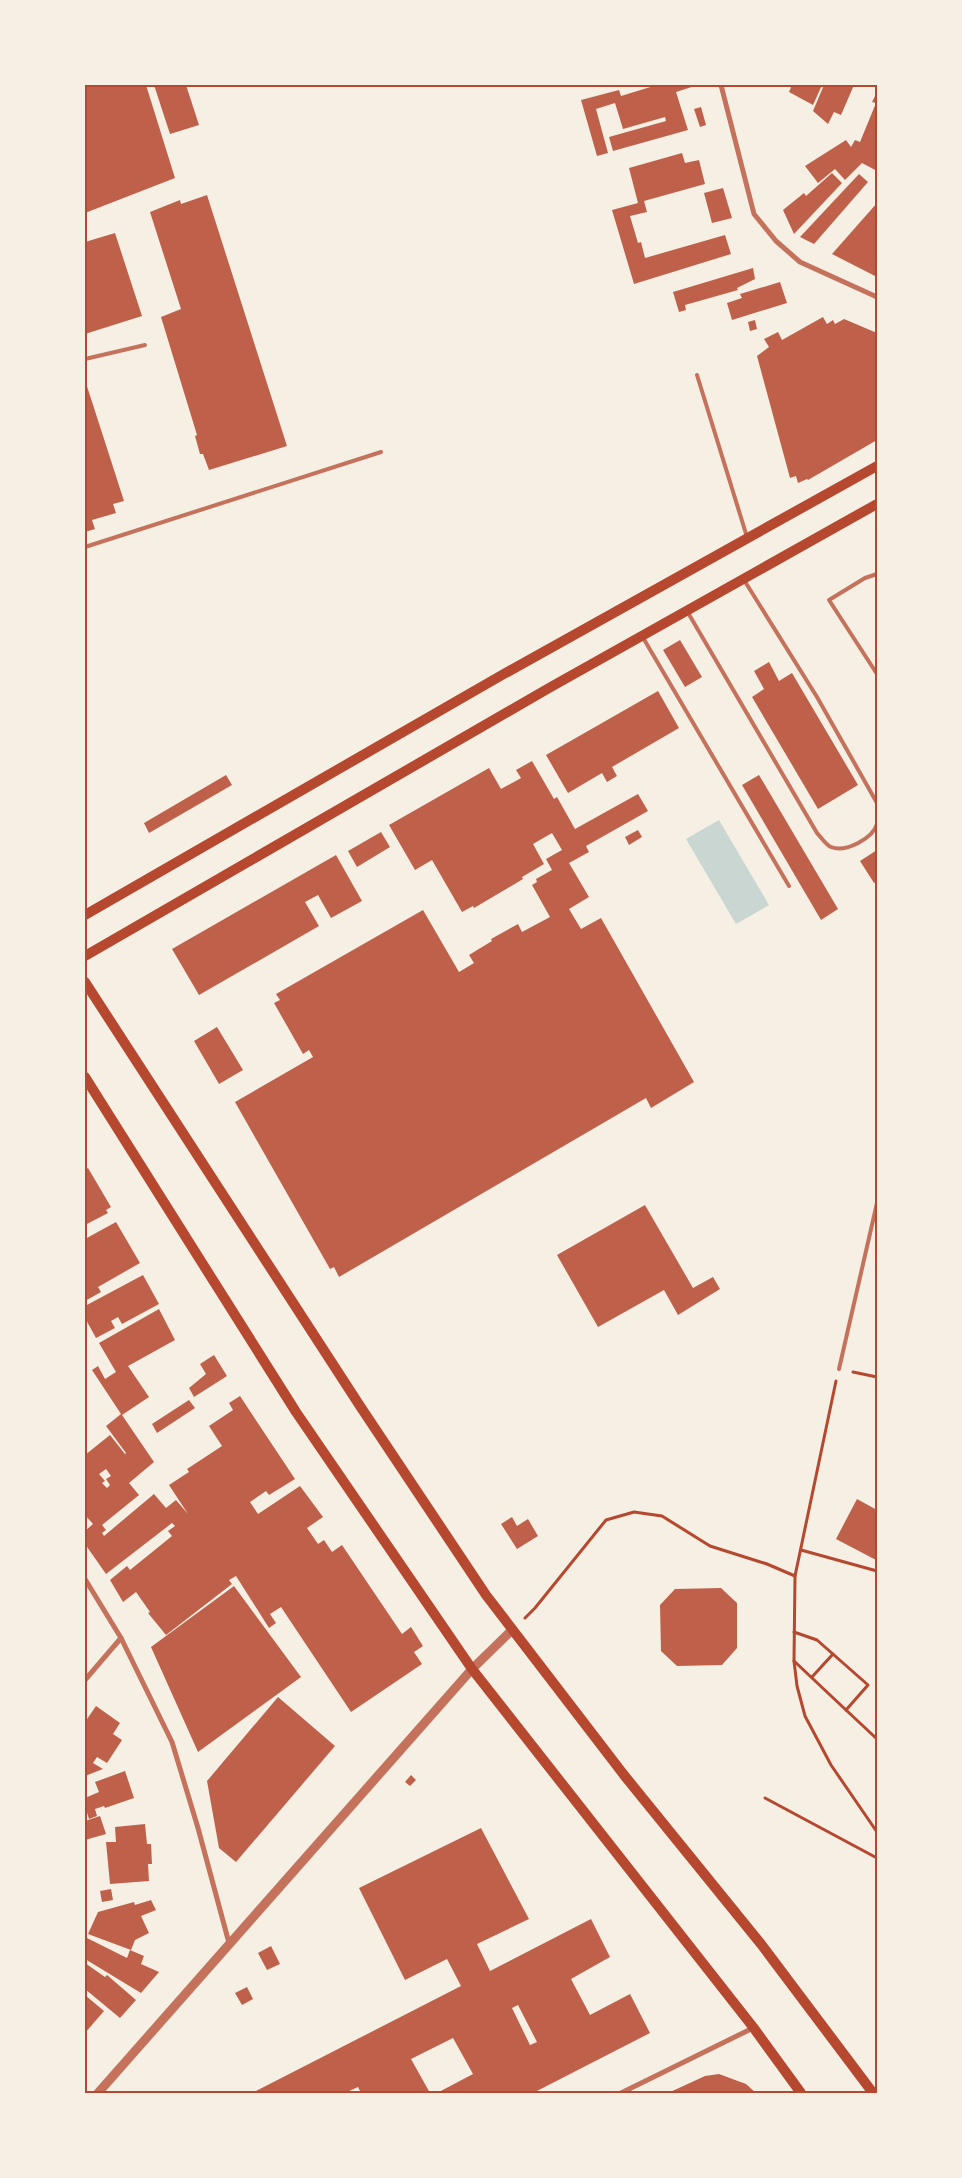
<svg xmlns="http://www.w3.org/2000/svg" width="962" height="2178" viewBox="0 0 962 2178" font-family="Helvetica,sans-serif">
  <style>
    .water { fill: #c9d6d2 }
    .building { fill: #bf614a; fill-rule: evenodd }
    .lines { fill: none; stroke-linecap: round; stroke-linejoin: round }
    .path { stroke: #b5482f; stroke-width: 3 }
    .service { stroke: #c5725c; stroke-width: 4 }
    .minor { stroke: #c5725c; stroke-width: 5 }
    .tertiary { stroke: #c5725c; stroke-width: 9 }
    .secondary { stroke: #b5482f; stroke-width: 10 }
    .neatline { fill: none; stroke: #b5482f; stroke-width: 2 }
  </style>
  <rect width="100%" height="100%" fill="#f6efe4"/>
  <!-- water -->
  <polygon class="water" points="719,820 769,905 736,924 686,839"/>
  <!-- building -->
  <g class="building">
    <polygon points="85,85 146,85 175,178 85,213"/>
    <polygon points="154,85 186,85 199,125 170,134"/>
    <polygon points="657,85 698,85 676,92 688,130 613,151 609,137 666,121 665,117 623,129 615,103 596,109 608,153 597,156 581,100 619,90 621,96"/>
    <polygon points="792,85 822,85 813,105 789,92"/>
    <polygon points="824,85 854,85 841,115 834,112 828,124 813,111"/>
    <polygon points="877,92 877,171 862,163 845,180 835,169 818,183 805,166 846,140 851,147 855,140 860,142 876,103 872,102"/>
    <polygon points="701,107 706,125 700,127 694,109"/>
    <polygon points="682,153 685,163 699,160 705,184 644,201 647,212 630,216 638,243 641,242 645,258 725,235 731,254 634,284 612,210 638,203 629,168"/>
    <polygon points="832,173 842,183 794,234 783,210 804,193 806,196"/>
    <polygon points="859,174 868,182 814,244 800,237"/>
    <polygon points="723,188 732,218 712,223 704,193"/>
    <polygon points="207,195 287,446 209,470 203,454 200,454 195,436 197,435 161,317 181,309 150,212 180,200 181,204"/>
    <polygon points="877,203 877,254 875,257 877,259 877,277 832,254"/>
    <polygon points="115,233 142,316 85,334 85,242"/>
    <polygon points="753,268 755,279 737,288 738,290 685,305 686,310 679,312 673,292"/>
    <polygon points="780,282 787,303 732,320 727,303 742,298 740,294"/>
    <polygon points="823,317 827,324 833,320 835,324 844,319 877,333 877,440 808,480 807,479 798,483 796,476 790,478 757,356 769,347 764,339 778,332 782,340"/>
    <polygon points="755,320 757,329 750,331 748,322"/>
    <polygon points="85,380 124,501 113,504 116,513 92,520 95,529 85,532"/>
    <polygon points="680,640 702,677 685,687 663,650"/>
    <polygon points="769,662 779,681 792,673 858,785 818,809 752,697 764,689 754,671"/>
    <polygon points="658,691 679,728 612,767 617,776 607,782 602,773 568,793 546,755"/>
    <polygon points="532,761 554,799 557,797 575,829 638,794 648,811 586,846 589,852 569,863 589,897 569,909 581,929 601,918 694,1082 651,1108 646,1098 339,1277 334,1267 330,1269 235,1102 313,1057 309,1050 303,1054 274,1003 280,1000 276,994 423,910 459,972 474,963 469,955 492,941 491,939 518,924 522,932 550,917 532,885 537,882 536,879 552,870 546,859 562,850 552,833 533,844 544,864 522,877 523,879 474,908 473,906 462,912 432,860 415,870 389,825 489,768 501,789 521,778 516,770"/>
    <polygon points="226,775 232,785 149,833 144,823"/>
    <polygon points="759,775 838,909 821,920 742,785"/>
    <polygon points="638,830 642,837 629,845 625,837"/>
    <polygon points="381,832 390,847 357,867 348,851"/>
    <polygon points="877,850 877,881 874,883 860,861"/>
    <polygon points="336,855 362,901 331,918 318,895 305,902 319,926 199,995 172,949"/>
    <polygon points="217,1027 243,1070 219,1084 194,1041"/>
    <polygon points="88,1168 111,1207 106,1210 108,1213 85,1225 85,1170"/>
    <polygon points="645,1205 693,1288 713,1277 720,1289 678,1315 664,1290 598,1327 557,1255"/>
    <polygon points="116,1222 140,1263 98,1287 101,1292 85,1301 85,1239"/>
    <polygon points="143,1275 159,1304 122,1324 118,1317 111,1321 115,1328 96,1338 85,1318 85,1306"/>
    <path d="M159 1309 175 1340 128 1366 149 1397 122 1415 154 1462 129 1483 139 1495 102 1525 106 1530 102 1533 104 1536 154 1494 166 1508 176 1500 188 1514 169 1485 189 1472 187 1469 222 1446 209 1426 233 1410 229 1403 240 1396 295 1479 269 1495 266 1491 250 1502 258 1514 300 1486 323 1517 307 1528 318 1544 324 1540 332 1552 342 1545 402 1634 411 1627 423 1646 414 1652 422 1664 351 1712 281 1607 270 1614 276 1623 269 1628 236 1576 229 1580 232 1584 166 1635 148 1613 150 1612 136 1592 123 1602 110 1580 127 1566 130 1570 172 1536 168 1531 175 1526 172 1523 106 1574 85 1544V1531L93 1524 85 1515V1455L110 1435 125 1454 126 1453 106 1426 121 1414 92 1370 98 1366 105 1379 116 1372 99 1343ZM106 1469 111 1476 106 1479 110 1485 107 1488 102 1483 105 1481 99 1474Z"/>
    <polygon points="214,1355 227,1376 194,1397 189,1388 206,1374 200,1364"/>
    <polygon points="189,1400 195,1408 157,1433 152,1424"/>
    <polygon points="857,1499 877,1510 876,1560 836,1539"/>
    <polygon points="512,1517 517,1526 528,1519 538,1536 517,1549 501,1524"/>
    <polygon points="234,1586 301,1677 198,1752 151,1647"/>
    <polygon points="721,1588 737,1603 737,1648 722,1665 677,1666 661,1651 660,1605 675,1589"/>
    <polygon points="278,1697 335,1746 236,1862 219,1848 207,1781"/>
    <polygon points="96,1706 120,1723 113,1734 122,1740 107,1763 97,1757 93,1763 103,1769 85,1776 85,1722"/>
    <polygon points="125,1771 134,1798 105,1808 104,1806 95,1809 97,1816 89,1819 85,1806 85,1798 99,1792 95,1782"/>
    <polygon points="411,1775 416,1780 410,1786 405,1782"/>
    <polygon points="100,1816 106,1834 85,1840 85,1821"/>
    <polygon points="145,1824 147,1844 151,1844 152,1864 148,1864 149,1881 110,1884 106,1842 116,1842 115,1827"/>
    <path d="M481 1828 529 1919 477 1944 490 1971 591 1919 610 1957 571 1979 590 2015 630 1994 650 2033 533 2093H437L473 2074 453 2038 411 2059 430 2093H361L358 2087 345 2093H252L461 1986 447 1959 405 1980 359 1888ZM518 2005 537 2042 530 2045 512 2008Z"/>
    <polygon points="111,1889 113,1900 102,1902 100,1891"/>
    <polygon points="151,1900 156,1910 141,1916 149,1933 135,1940 131,1950 88,1934 98,1912 134,1902 135,1905"/>
    <polygon points="85,1937 127,1958 130,1950 144,1956 141,1964 159,1972 141,1993 85,1959"/>
    <polygon points="271,1946 280,1964 267,1970 258,1953"/>
    <polygon points="85,1963 105,1977 107,1975 136,2000 120,2018 85,1989"/>
    <polygon points="247,1987 253,1999 242,2005 235,1993"/>
    <polygon points="85,1995 104,2011 85,2033"/>
    <polygon points="719,2074 746,2084 756,2093 668,2093 705,2076"/>
  </g>
  <g class="lines">
    <!-- path -->
    <g class="path">
      <polyline points="853,1372 877,1377"/>
      <polyline points="836,1381 795,1576 794,1661 797,1686 805,1716 831,1765 877,1832"/>
      <polyline points="801,1550 877,1571"/>
      <polyline points="525,1618 535,1608 606,1520 634,1512 662,1516 710,1546 767,1564 795,1576"/>
      <polyline points="794,1632 817,1640 868,1685 846,1710 794,1661"/>
      <polyline points="812,1677 833,1654"/>
      <polyline points="846,1710 877,1739"/>
      <polyline points="765,1798 877,1858"/>
    </g>
    <!-- service -->
    <g class="service">
      <polyline points="85,359 145,345"/>
      <polyline points="697,375 747,537"/>
      <polyline points="85,547 381,452"/>
      <polyline points="877,574 865,578 829,600 877,674"/>
      <polyline points="744,580 817,697 877,803"/>
      <path d="M687 611 817 833C821 837 826 845 831 847 846 853 873 838 877 824"/>
      <polyline points="642,636 789,886"/>
      <polyline points="839,1369 877,1203"/>
    </g>
    <!-- minor -->
    <g class="minor">
      <polyline points="721,85 754,214 776,241 800,262 877,297"/>
      <polyline points="85,1579 121,1638 172,1742 198,1828 229,1943"/>
      <polyline points="85,1680 121,1638"/>
      <polyline points="621,2093 753,2028"/>
    </g>
    <!-- tertiary -->
    <polyline class="tertiary" points="98,2093 472,1669 512,1630"/>
    <!-- secondary -->
    <g class="secondary">
      <polyline points="85,915 502,675 877,466"/>
      <polyline points="85,956 549,688 877,504"/>
      <polyline points="85,982 360,1406 486,1595 624,1775 761,1944 873,2093"/>
      <polyline points="85,1077 296,1412 472,1669 753,2027 801,2093"/>
    </g>
  </g>
  <!-- border -->
  <rect width="962" height="2178" fill="none" stroke="#f6efe4" stroke-width="172"/>
  <rect x="86" y="86" width="790" height="2006" class="neatline"/>
</svg>
